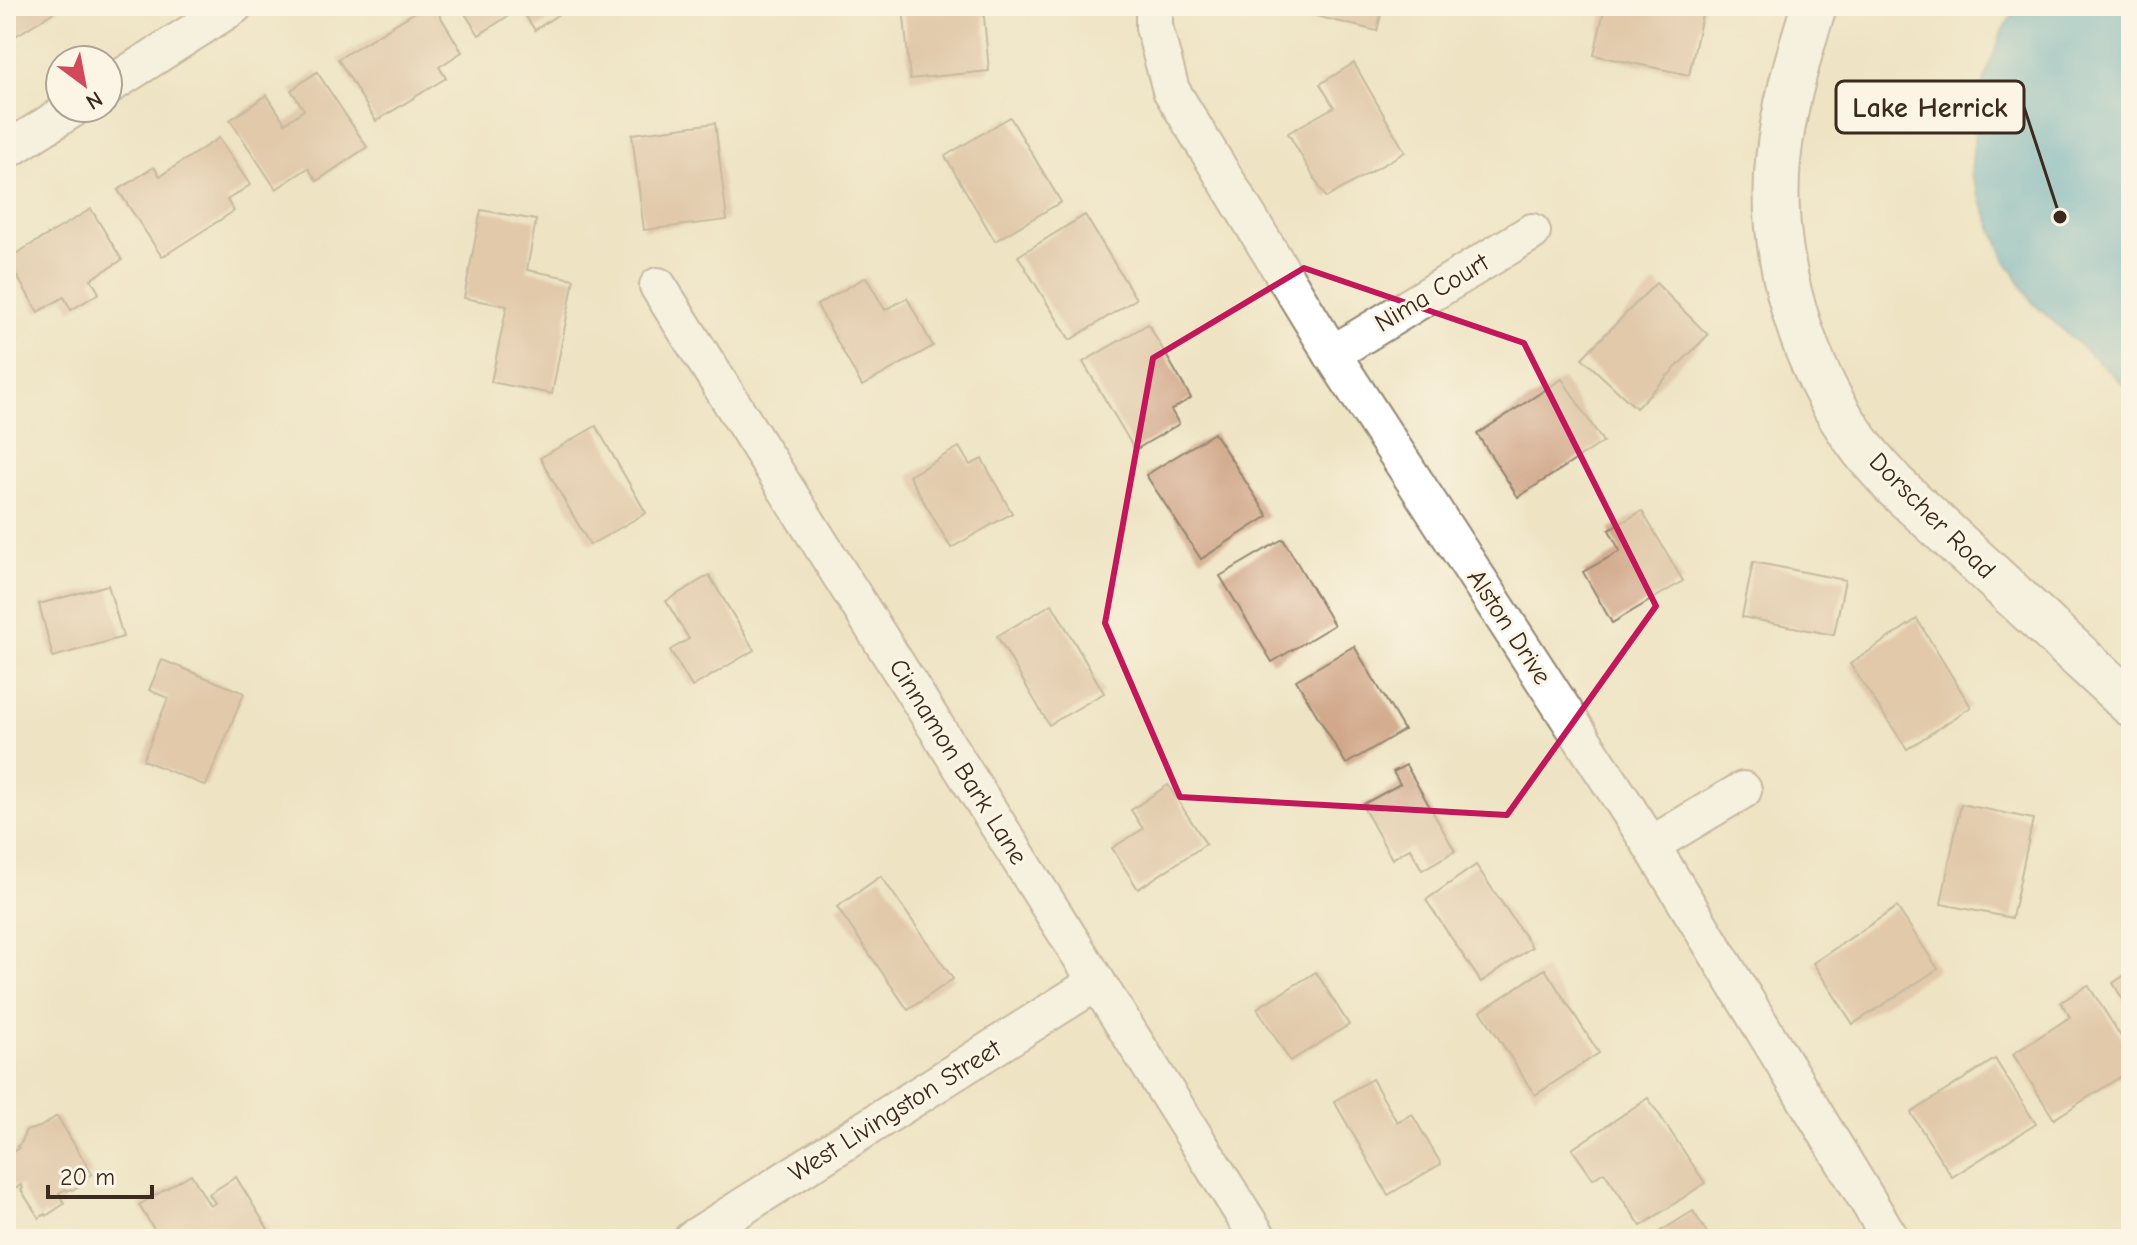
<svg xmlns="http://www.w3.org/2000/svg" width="2137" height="1245" viewBox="0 0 2137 1245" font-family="'Comic Neue',sans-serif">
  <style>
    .water { fill: #4aa7c8; stroke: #426873; stroke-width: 2 }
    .building { fill: #d1a88b }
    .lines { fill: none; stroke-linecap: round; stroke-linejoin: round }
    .minor-casing { stroke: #948771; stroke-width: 40 }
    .tertiary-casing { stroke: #948771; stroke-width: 48 }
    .minor { stroke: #fff; stroke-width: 36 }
    .tertiary { stroke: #fff; stroke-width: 44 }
    .marked { fill: none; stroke: #c2185b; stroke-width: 6; stroke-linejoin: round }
    .labels { text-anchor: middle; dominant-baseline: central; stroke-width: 6; stroke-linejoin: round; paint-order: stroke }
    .street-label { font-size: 26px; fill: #3b2a1e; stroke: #fcf5e5 }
    .leader { fill: none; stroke: #3b2a1e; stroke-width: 3 }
    .callout-dot { fill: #3b2a1e; stroke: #fcf5e5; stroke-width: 3 }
    .callout { fill: #fcf5e5; stroke: #3b2a1e; stroke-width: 3 }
    .callout-label { font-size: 28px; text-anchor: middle; font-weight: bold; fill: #3b2a1e }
  </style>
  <rect width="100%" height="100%" fill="#fcf5e5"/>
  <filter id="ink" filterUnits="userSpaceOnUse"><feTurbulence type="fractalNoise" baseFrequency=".0125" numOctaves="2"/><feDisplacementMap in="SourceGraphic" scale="16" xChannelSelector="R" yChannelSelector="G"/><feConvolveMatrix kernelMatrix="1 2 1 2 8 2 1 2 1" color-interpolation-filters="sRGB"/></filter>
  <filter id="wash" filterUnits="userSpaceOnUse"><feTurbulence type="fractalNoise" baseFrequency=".006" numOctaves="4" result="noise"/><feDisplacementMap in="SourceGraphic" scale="32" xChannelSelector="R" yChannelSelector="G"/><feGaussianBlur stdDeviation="1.8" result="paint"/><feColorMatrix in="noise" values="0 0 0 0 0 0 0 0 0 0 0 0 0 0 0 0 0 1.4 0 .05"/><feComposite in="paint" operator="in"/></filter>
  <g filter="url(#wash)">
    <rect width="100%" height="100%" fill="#eee4c4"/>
    <!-- water -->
    <polygon class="water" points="2019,6 2131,6 2131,391 2032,302 2005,259 1971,175 1978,97 2003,29"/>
    <g id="blocks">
      <!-- building -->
      <g class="building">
        <polygon points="6,6 63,6 6,42"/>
        <polygon points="425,6 434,6 462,52 439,67 446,78 376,121 338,59"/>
        <polygon points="460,6 559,6 563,11 535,30 520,8 479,35"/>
        <polygon points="903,6 983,6 989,71 910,79"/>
        <polygon points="1302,6 1383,6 1377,31 1300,12"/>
        <polygon points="1605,6 1704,6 1689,75 1594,55"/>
        <polygon points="1354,63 1405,152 1326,198 1288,133 1334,107 1320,84"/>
        <polygon points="317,72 367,147 317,181 308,168 276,189 230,120 267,95 285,123 304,110 291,90"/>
        <polygon points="1010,117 1061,202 995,241 945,156"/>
        <polygon points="715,123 727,220 644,230 632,134"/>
        <polygon points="219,138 250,185 227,200 234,211 162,257 118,190 154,167 160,176"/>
        <polygon points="91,209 122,260 91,279 99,293 71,310 64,297 38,312 7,259"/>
        <polygon points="481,210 536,220 527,270 574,279 552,394 491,382 507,306 464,298"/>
        <polygon points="1085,215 1136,299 1070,340 1018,256"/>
        <polygon points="866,277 885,310 907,298 933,346 862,386 817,305"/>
        <polygon points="1656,283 1708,335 1636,408 1582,358"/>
        <polygon points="1148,324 1191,398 1171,410 1179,424 1135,450 1083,362"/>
        <polygon points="1562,379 1603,442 1518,497 1477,434"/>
        <polygon points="596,426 646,513 590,545 540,458"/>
        <polygon points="1214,433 1268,516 1201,559 1146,475"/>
        <polygon points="959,447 970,465 982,459 1012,513 951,548 909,476"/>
        <polygon points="1642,511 1683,581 1612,623 1583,572 1620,551 1609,530"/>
        <polygon points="1283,539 1334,625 1272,662 1220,576"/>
        <polygon points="1753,562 1845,580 1834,635 1742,617"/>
        <polygon points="709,575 754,650 692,687 670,650 689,639 666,601"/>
        <polygon points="108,585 123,637 53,657 39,604"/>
        <polygon points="1052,604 1104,693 1049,725 997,636"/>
        <polygon points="1917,619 1971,707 1907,749 1850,664"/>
        <polygon points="1354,646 1404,730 1346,764 1296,680"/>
        <polygon points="162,660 244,693 206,786 143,760 168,698 149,690"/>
        <polygon points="1406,765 1455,851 1422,870 1410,848 1392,859 1362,805 1400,784 1393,772"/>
        <polygon points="1168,785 1206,844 1138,889 1112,848 1143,829 1131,810"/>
        <polygon points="1961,804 2033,819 2012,918 1941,904"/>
        <polygon points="1476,865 1532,947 1481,982 1426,900"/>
        <polygon points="881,876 953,979 908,1010 837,907"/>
        <polygon points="1897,907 1938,969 1853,1024 1813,963"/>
        <polygon points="1545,969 1599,1053 1535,1095 1481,1011"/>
        <polygon points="2131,971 2131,1013 2113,983"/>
        <polygon points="1316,972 1349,1025 1290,1061 1257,1008"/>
        <polygon points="2088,985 2131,1052 2131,1070 2054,1119 2013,1054 2070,1017 2061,1002"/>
        <polygon points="1995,1059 2036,1124 1952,1177 1911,1113"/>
        <polygon points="1372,1079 1397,1122 1412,1114 1441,1164 1388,1195 1334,1101"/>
        <polygon points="1648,1098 1705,1183 1641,1226 1604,1172 1593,1179 1572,1149"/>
        <polygon points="57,1116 92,1174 85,1178 87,1181 72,1190 71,1189 67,1191 66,1189 59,1193 64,1204 46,1216 45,1214 39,1218 21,1190 23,1188 21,1185 16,1188 9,1178 11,1177 6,1169 6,1160 11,1157 9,1154 19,1148 17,1146 22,1142 25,1131 40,1127"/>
        <polygon points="191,1174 210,1206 215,1203 209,1194 236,1177 274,1239 160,1239 139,1205"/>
        <polygon points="1693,1211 1711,1239 1648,1239"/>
      </g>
    </g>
  </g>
  <g filter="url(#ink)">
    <use href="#blocks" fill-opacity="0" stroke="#948771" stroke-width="2"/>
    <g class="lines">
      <!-- minor casing -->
      <g class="minor-casing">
        <g id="minor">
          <polyline points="1154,6 1154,27 1171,90 1332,354 1651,845 1891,1239"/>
          <polyline points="108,86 234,6"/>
          <polyline points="6,151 74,108"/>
          <polyline points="658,286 1259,1239"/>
          <polyline points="1332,354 1532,232"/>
          <polyline points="1651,845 1743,790"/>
          <polyline points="692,1239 1097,982"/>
        </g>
      </g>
      <!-- tertiary casing -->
      <g class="tertiary-casing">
        <path id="tertiary" d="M1814 6C1798 56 1783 109 1778 161 1769 259 1803 370 1862 448 1872 461 1884 473 1894 485L2131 704"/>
      </g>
      <!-- minor -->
      <use href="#minor" class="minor"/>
      <!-- tertiary -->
      <use href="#tertiary" class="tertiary"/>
    </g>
  </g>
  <!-- marked area -->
  <path d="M0 0H2137V1245H0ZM1304 268 1524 343 1656 606 1507 815 1180 797 1105 623 1153 358Z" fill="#eee4c4" fill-opacity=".55" fill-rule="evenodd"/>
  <path class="marked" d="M1304 268 1524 343 1656 606 1507 815 1180 797 1105 623 1153 358Z"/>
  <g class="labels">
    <!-- street labels -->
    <g class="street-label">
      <text transform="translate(1432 293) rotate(-31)">Nima Court</text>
      <text transform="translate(1932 516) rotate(45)">Dorscher Road</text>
      <text transform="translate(1509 627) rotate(57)">Alston Drive</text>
      <text transform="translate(958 762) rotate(58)">Cinnamon Bark Lane</text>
      <text transform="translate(895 1111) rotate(-32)">West Livingston Street</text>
    </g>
  </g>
  <!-- callouts -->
  <path class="leader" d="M2060 217L2024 107"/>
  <circle class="callout-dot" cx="2060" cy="217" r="8"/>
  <rect class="callout" x="1836" y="81" width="188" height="52" rx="8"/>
  <g class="callout-label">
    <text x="1930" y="117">Lake Herrick</text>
  </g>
  <!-- margin -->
  <rect width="2137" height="1245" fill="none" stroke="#fcf5e5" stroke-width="32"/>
  <!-- north arrow -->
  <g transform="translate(84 84) rotate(148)"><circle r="38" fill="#fcf5e5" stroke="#afa495" stroke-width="2"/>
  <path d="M0-6L14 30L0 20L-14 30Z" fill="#d1495b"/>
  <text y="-12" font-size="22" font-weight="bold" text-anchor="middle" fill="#3b2a1e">N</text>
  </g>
  <!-- scale -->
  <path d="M48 1185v12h104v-12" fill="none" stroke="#3b2a1e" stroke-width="4"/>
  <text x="60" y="1185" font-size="24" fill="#3b2a1e" stroke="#fcf5e5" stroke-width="6" paint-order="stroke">20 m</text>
</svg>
